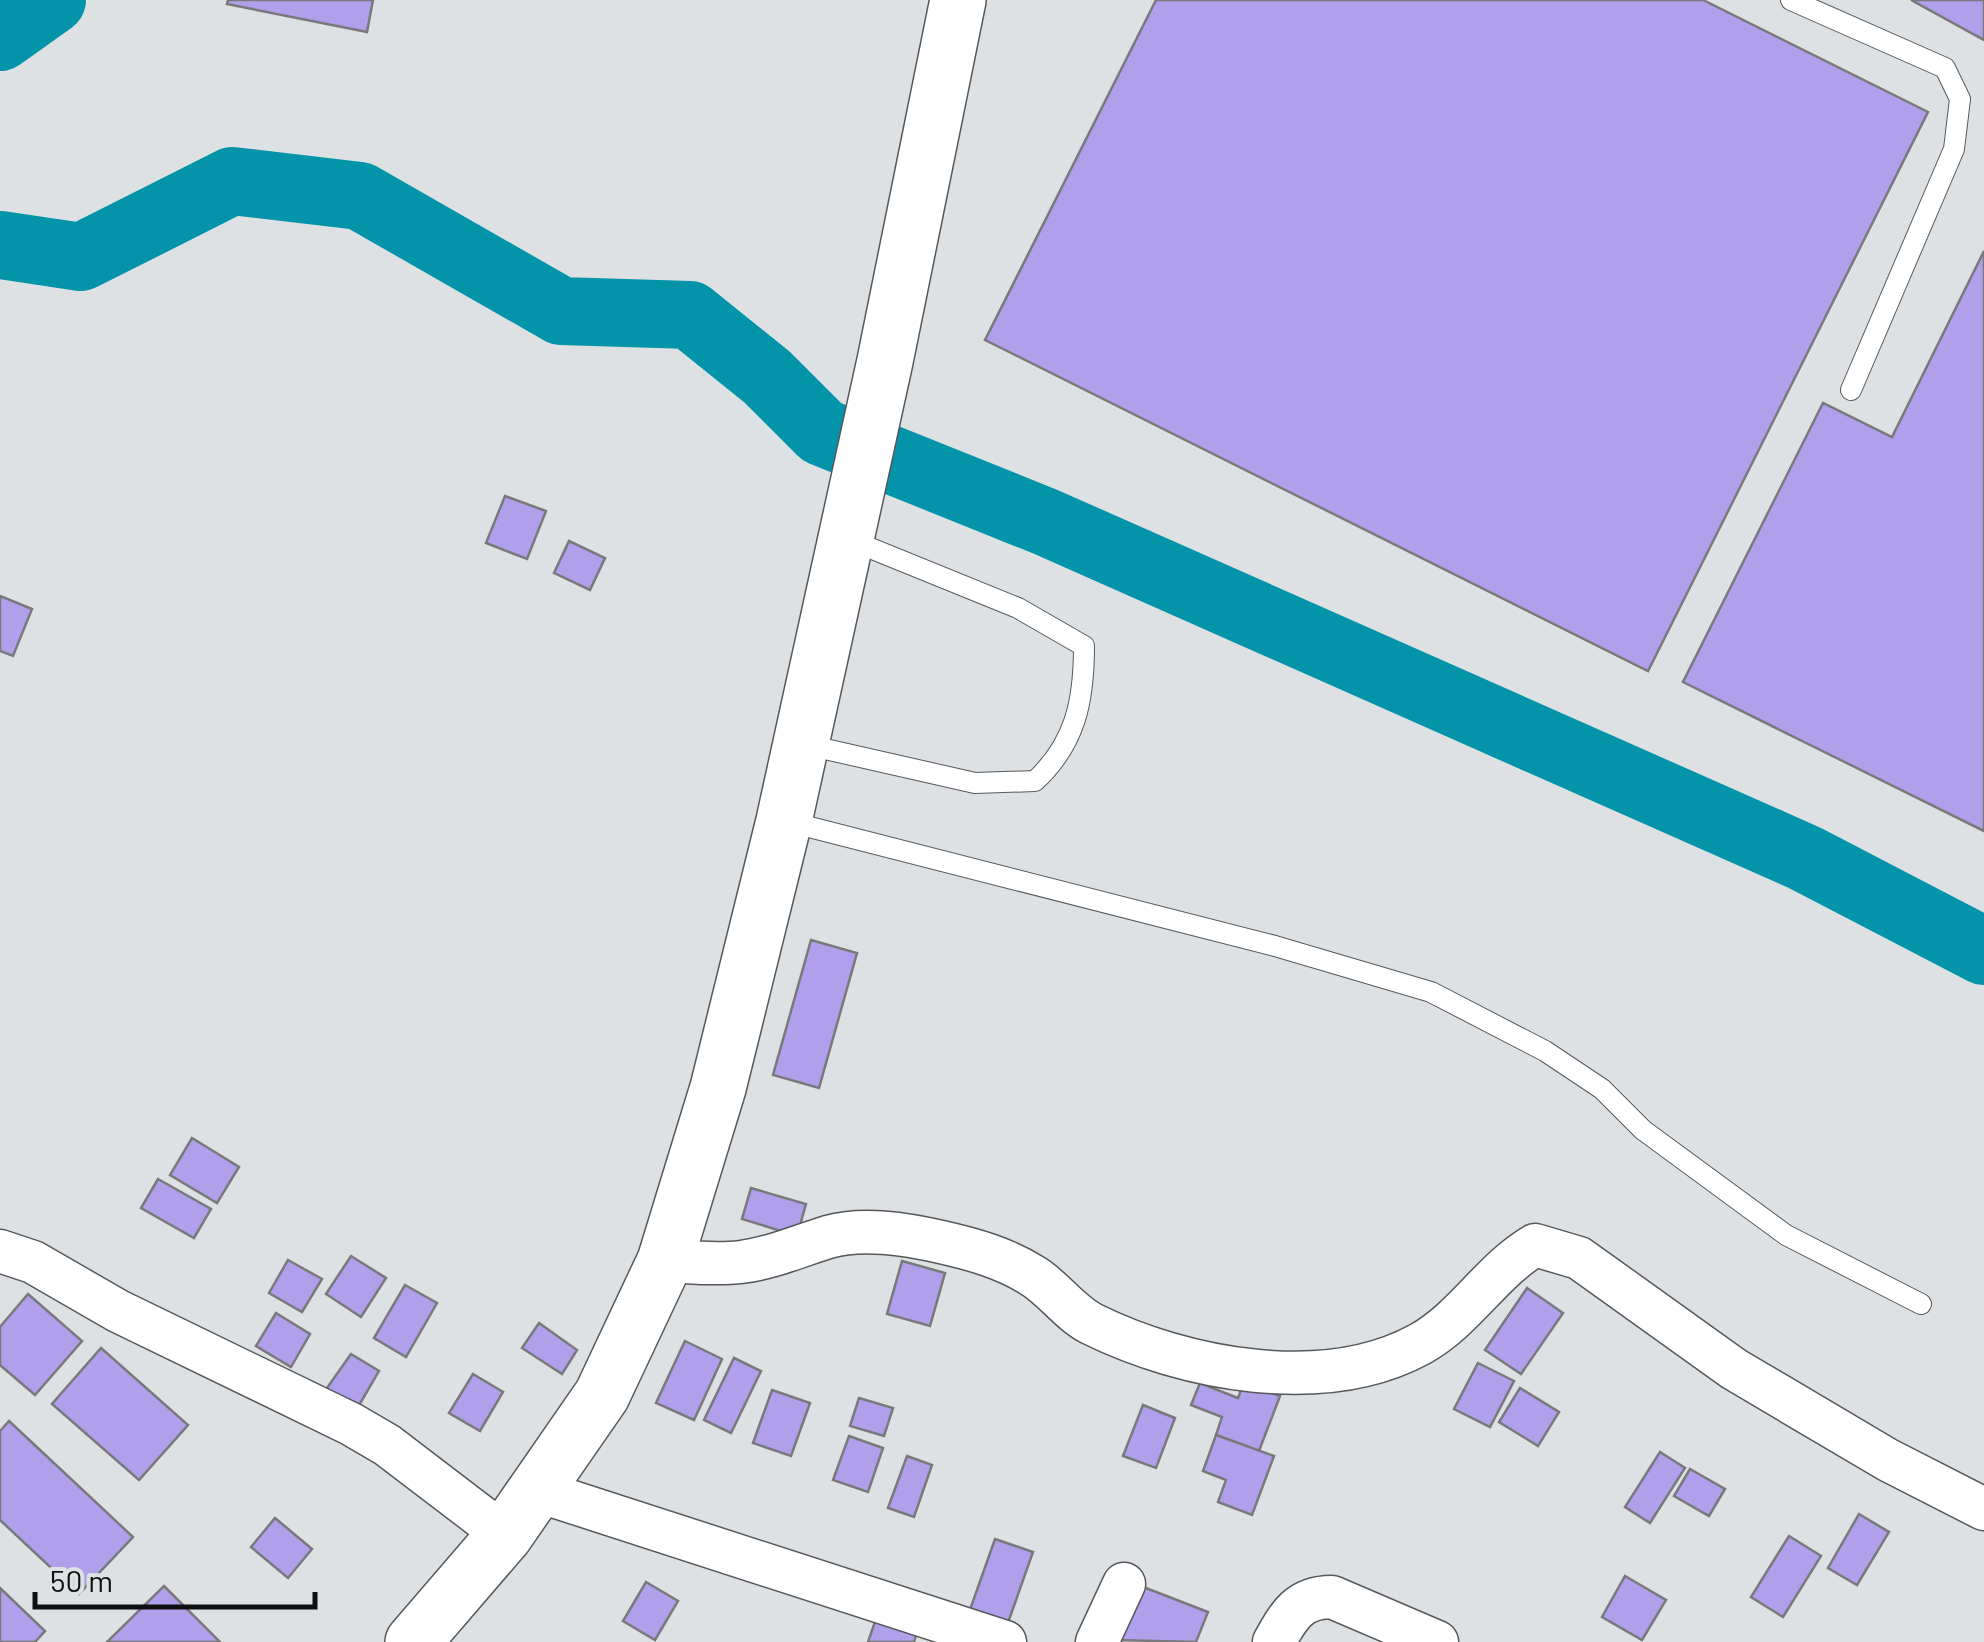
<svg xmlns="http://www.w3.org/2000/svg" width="1984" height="1642" viewBox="0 0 1984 1642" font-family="Barlow,sans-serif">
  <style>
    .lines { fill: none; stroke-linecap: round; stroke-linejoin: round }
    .river { stroke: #0394aa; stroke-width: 68 }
    .building { fill: #b0a0eb; stroke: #79797c; stroke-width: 2.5 }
    .service-casing { stroke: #56585b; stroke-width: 22 }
    .minor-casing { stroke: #56585b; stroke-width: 45 }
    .trunk-casing { stroke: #56585b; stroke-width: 58 }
    .service { stroke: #fff; stroke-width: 20 }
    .minor { stroke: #fff; stroke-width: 42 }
    .trunk { stroke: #fff; stroke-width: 55 }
  </style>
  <rect width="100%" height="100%" fill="#dee1e4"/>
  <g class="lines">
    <!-- river -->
    <g class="river">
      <polyline points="0,37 52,0"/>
      <polyline points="0,245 81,257 232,181 360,196 561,311 690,315 767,377 822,432 1046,522 1805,858 1984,951"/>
    </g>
  </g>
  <!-- building -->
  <g class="building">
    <polygon points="228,0 373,0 367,32 227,4"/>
    <polygon points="1156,0 1703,0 1928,112 1648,671 985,340"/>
    <polygon points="1911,0 1984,0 1984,40"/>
    <polygon points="1984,251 1984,831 1683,682 1823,403 1892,437"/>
    <polygon points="505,496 546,511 527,559 486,543"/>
    <polygon points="569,541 605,558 590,590 554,573"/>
    <polygon points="0,596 32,609 13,656 0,651"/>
    <polygon points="811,940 857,953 819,1088 773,1075"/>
    <polygon points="192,1138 239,1167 217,1203 170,1175"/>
    <polygon points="158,1179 211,1209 194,1238 141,1208"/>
    <polygon points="751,1188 806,1204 797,1236 742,1219"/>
    <polygon points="351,1256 386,1278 361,1317 326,1294"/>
    <polygon points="288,1260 322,1279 302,1312 269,1293"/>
    <polygon points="902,1261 945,1273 930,1326 887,1314"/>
    <polygon points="405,1285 437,1303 406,1357 374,1338"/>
    <polygon points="1527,1288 1563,1313 1521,1374 1485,1350"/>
    <polygon points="28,1294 82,1341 35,1395 0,1365 0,1327"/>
    <polygon points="276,1313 310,1334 291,1367 256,1346"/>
    <polygon points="539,1323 577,1350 562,1374 522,1348"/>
    <polygon points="685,1341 722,1359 694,1420 656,1403"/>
    <polygon points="101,1348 188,1425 139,1480 52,1404"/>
    <polygon points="351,1354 379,1371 354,1414 322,1395"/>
    <polygon points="734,1358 761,1371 731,1433 704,1420"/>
    <polygon points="1478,1363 1514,1381 1490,1427 1454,1409"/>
    <polygon points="473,1374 503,1392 480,1431 449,1413"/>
    <polygon points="1244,1382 1280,1396 1259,1451 1216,1435 1222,1417 1191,1405 1200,1383 1238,1398"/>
    <polygon points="1520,1388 1559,1412 1538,1446 1499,1422"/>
    <polygon points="772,1390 810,1403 791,1456 753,1443"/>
    <polygon points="859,1398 893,1408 884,1436 850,1426"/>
    <polygon points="1143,1405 1175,1418 1156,1468 1123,1456"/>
    <polygon points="9,1421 133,1537 79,1594 0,1520 0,1431"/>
    <polygon points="1216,1435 1274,1456 1252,1515 1218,1502 1226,1480 1203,1471"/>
    <polygon points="849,1436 883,1448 868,1492 833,1480"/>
    <polygon points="1660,1452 1685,1468 1650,1523 1625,1507"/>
    <polygon points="907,1456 932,1465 914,1517 888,1508"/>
    <polygon points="1690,1469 1725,1489 1709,1516 1674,1496"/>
    <polygon points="1859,1514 1889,1532 1857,1585 1828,1568"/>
    <polygon points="275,1518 312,1549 288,1578 251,1547"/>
    <polygon points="1789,1536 1821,1556 1783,1617 1751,1597"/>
    <polygon points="995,1539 1033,1552 1004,1634 966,1621"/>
    <polygon points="1625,1576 1666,1600 1642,1640 1602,1617"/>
    <polygon points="646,1582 678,1601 655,1640 623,1621"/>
    <polygon points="1138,1585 1208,1612 1196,1642 1117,1640"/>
    <polygon points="164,1586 220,1642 107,1642"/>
    <polygon points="0,1588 45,1631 35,1642 0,1642"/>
    <polygon points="878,1613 919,1626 914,1642 868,1642"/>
  </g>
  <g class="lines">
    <!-- service casing -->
    <g class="service-casing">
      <g id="service">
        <polyline points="1791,0 1945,68 1960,99 1954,149 1851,390"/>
        <path d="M803 744 975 783 1035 781C1076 743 1084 700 1084 646L1018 608 848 539"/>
        <polyline points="786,821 1275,946 1431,992 1545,1051 1602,1089 1643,1130 1786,1235 1921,1304"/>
      </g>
    </g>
    <!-- minor casing -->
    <g class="minor-casing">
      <g id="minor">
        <polyline points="0,1251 33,1262 118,1311 351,1424 387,1445 505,1535"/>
        <path d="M665 1261C690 1262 716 1265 741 1262 772 1258 799 1246 828 1237 863 1227 906 1234 941 1242 972 1249 1005 1258 1033 1276 1054 1289 1070 1313 1092 1324 1185 1370 1325 1396 1420 1344 1465 1319 1491 1271 1535 1245L1579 1258 1734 1369 1888 1460 1984 1509"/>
        <polyline points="535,1490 1005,1642"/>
        <polyline points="1097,1642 1124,1584"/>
        <path d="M1274 1642C1289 1615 1299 1597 1332 1597L1437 1642"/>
      </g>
    </g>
    <!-- trunk casing -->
    <g class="trunk-casing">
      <polyline id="trunk" points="413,1642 505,1535 602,1395 665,1261 718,1088 784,821 885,361 958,0"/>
    </g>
    <!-- service -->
    <use href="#service" class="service"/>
    <!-- minor -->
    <use href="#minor" class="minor"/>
    <!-- trunk -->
    <use href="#trunk" class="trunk"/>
  </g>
  <!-- scale -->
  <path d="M35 1592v15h280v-15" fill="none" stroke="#0e0f10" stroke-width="5"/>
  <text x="50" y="1592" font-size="30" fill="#0e0f10" stroke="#dee1e4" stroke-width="8" paint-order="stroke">50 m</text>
</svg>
